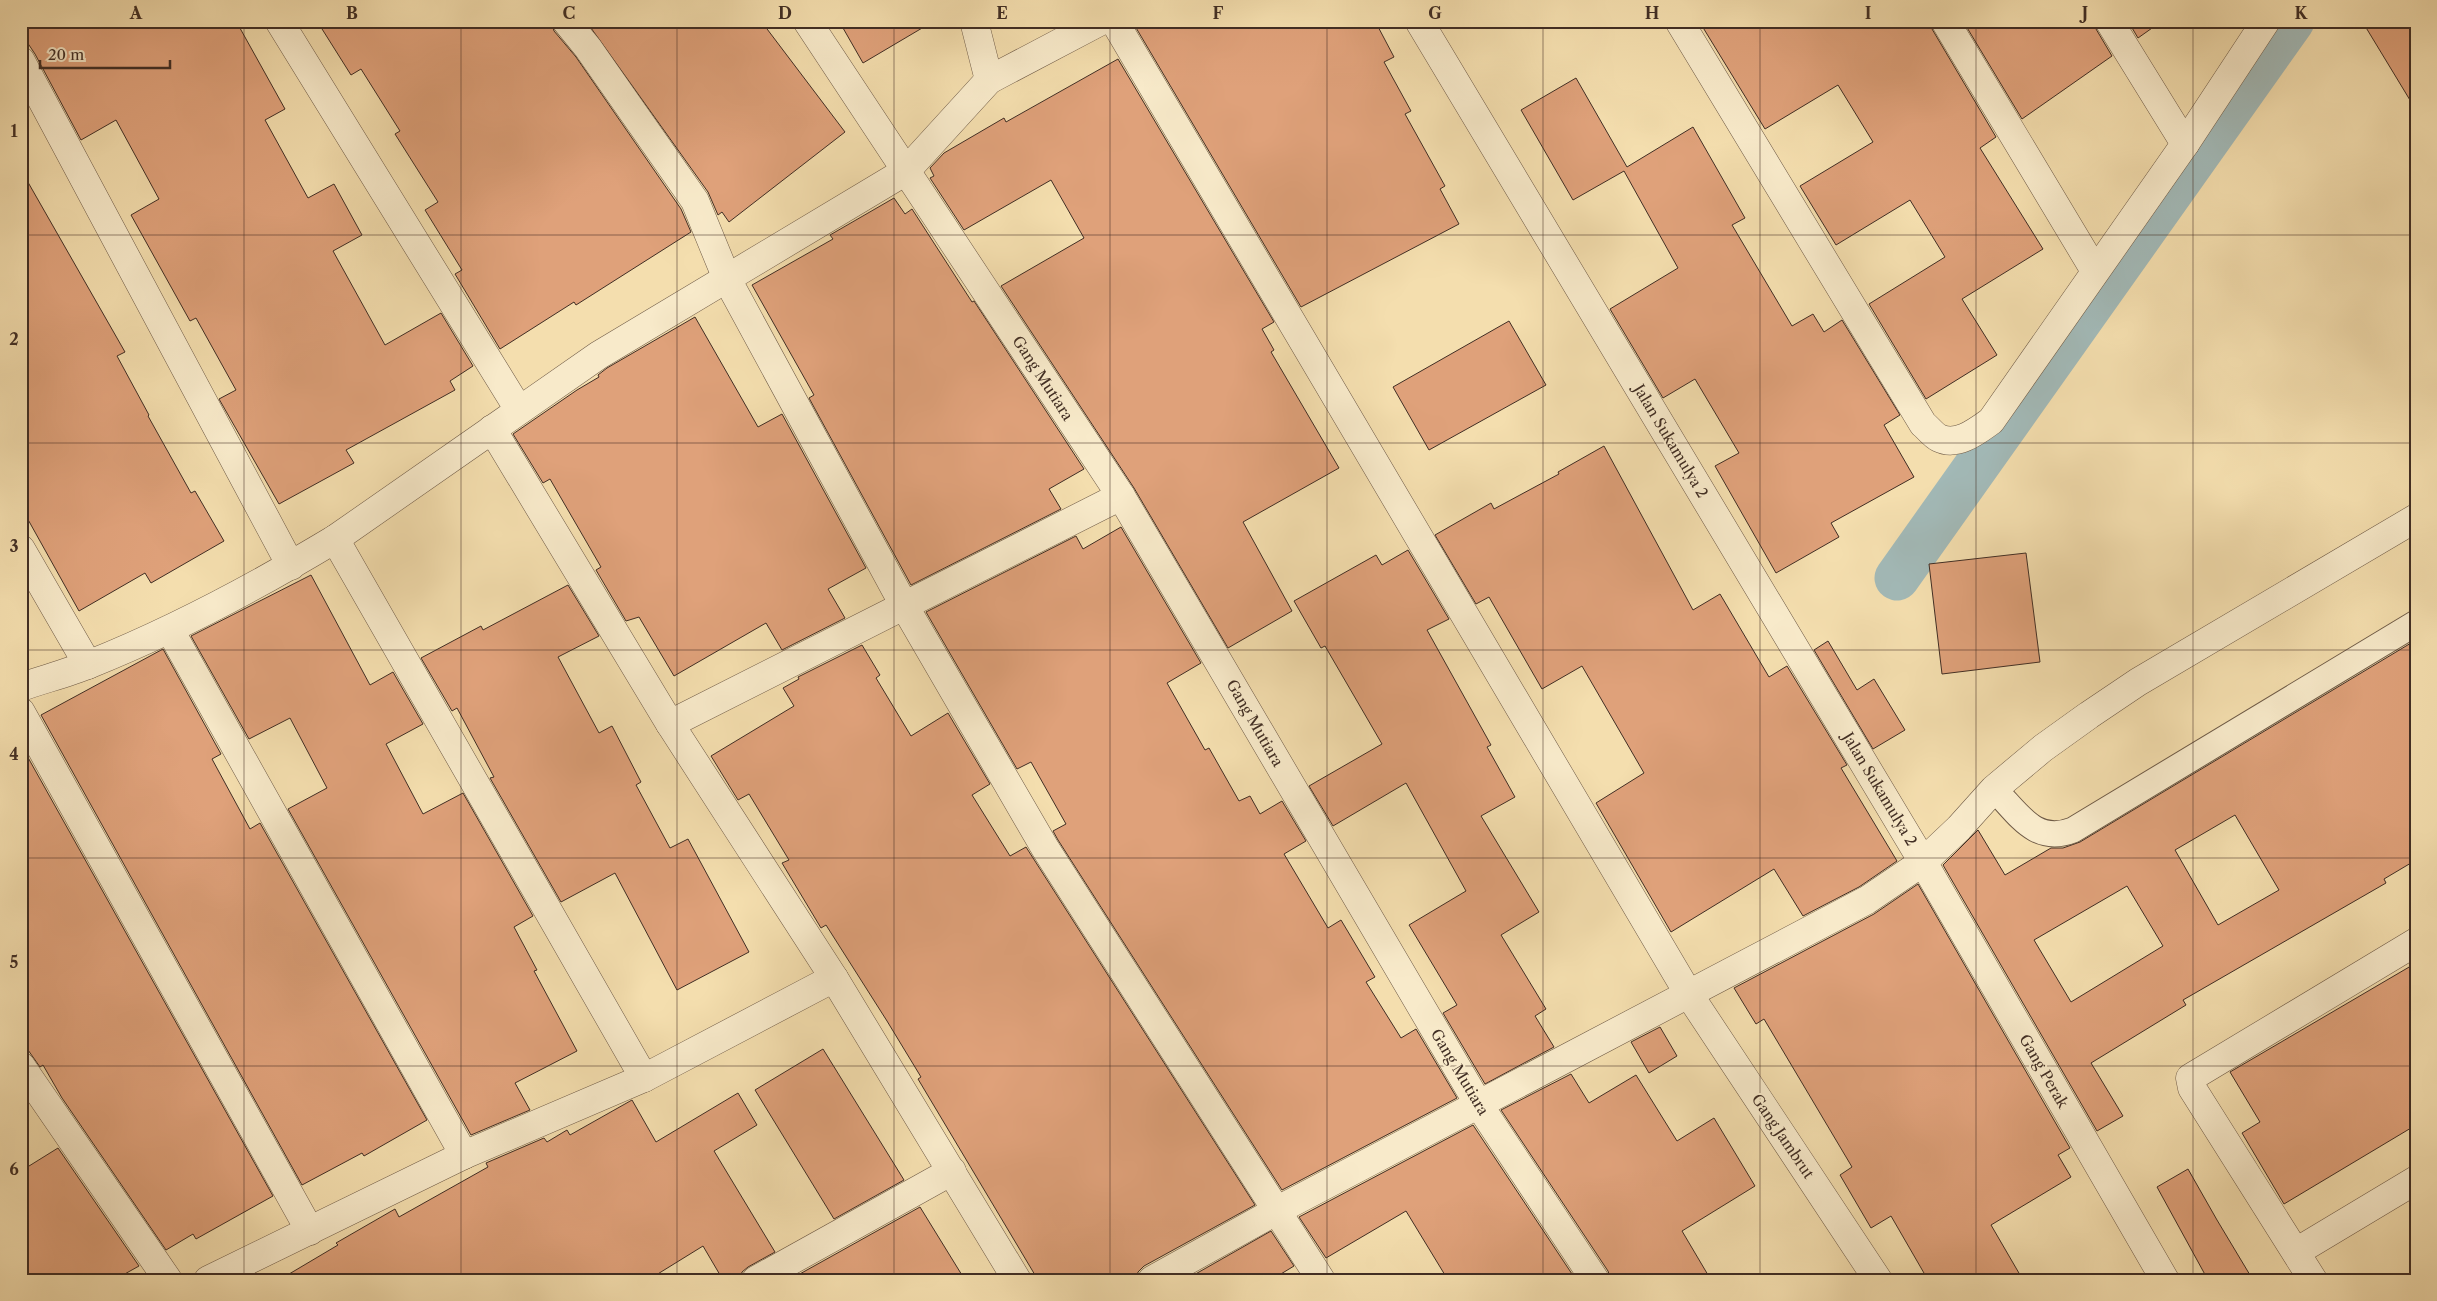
<svg xmlns="http://www.w3.org/2000/svg" width="2437" height="1301" viewBox="0 0 2437 1301" font-family="'Libre Caslon Text',serif">
  <style>
    .lines { fill: none; stroke-linecap: round; stroke-linejoin: round }
    .canal { stroke: #a2b9b7; stroke-width: 45 }
    .building { fill: #dfa17a; stroke: #412e24; fill-rule: evenodd }
    .service-casing { stroke: #6e5a46; stroke-width: 27 }
    .minor-casing { stroke: #6e5a46; stroke-width: 29 }
    .tertiary-casing { stroke: #6e5a46; stroke-width: 29 }
    .service { stroke: #f8eaca; stroke-width: 25 }
    .minor { stroke: #f8eaca; stroke-width: 28 }
    .tertiary { stroke: #f8eaca; stroke-width: 28 }
    .grid { fill: none; stroke: #412e24; stroke-width: 1; stroke-opacity: 0.55 }
    .labels { text-anchor: middle; dominant-baseline: central; stroke-width: 4; stroke-linejoin: round; paint-order: stroke }
    .street-label { font-size: 15px; fill: #412e24; stroke: #f8eaca }
    .neatline { fill: none; stroke: #412e24; stroke-width: 2 }
    .grid-label { font-size: 16px; text-anchor: middle; font-weight: bold; fill: #412e24 }
  </style>
  <rect width="100%" height="100%" fill="#f4deae"/>
  <filter id="stains"><feTurbulence type="fractalNoise" baseFrequency=".004" numOctaves="4"/><feColorMatrix values="0 0 0 0 .2 0 0 0 0 .09 0 0 0 0 .02 0 0 0 .5 -.17"/></filter>
  <radialGradient id="worn" r=".72"><stop offset=".6" stop-color="#630" stop-opacity="0"/><stop offset="1" stop-color="#630" stop-opacity=".3"/></radialGradient>
  <g class="lines">
    <!-- canal -->
    <polyline class="canal" points="1897,578 2292,21"/>
  </g>
  <!-- building -->
  <g class="building">
    <polygon points="21,21 236,21 285,109 265,120 308,198 334,184 362,235 333,251 385,345 441,313 473,366 450,381 455,390 346,450 354,463 279,504 219,399 236,390 196,318 190,321 131,215 159,199 116,120 81,140 35,54 21,33"/>
    <polygon points="317,21 551,21 554,31 576,57 681,209 691,232 576,305 574,302 500,349 455,274 462,270 425,210 438,202 395,134 400,131 361,69 351,75"/>
    <polygon points="586,21 761,21 845,132 729,222 722,212 718,215 708,192"/>
    <polygon points="839,21 934,21 863,63"/>
    <polygon points="1132,21 1375,21 1394,57 1384,62 1411,111 1405,114 1445,186 1440,189 1459,224 1301,307"/>
    <polygon points="1699,21 1929,21 1932,29 1996,137 1980,148 2043,249 1962,299 1997,355 1926,399 1869,304 1945,257 1910,200 1836,245 1800,186 1873,142 1838,85 1765,129"/>
    <polygon points="1963,21 2093,21 2096,29 2112,56 2022,119"/>
    <polygon points="2128,21 2162,21 2138,38"/>
    <polygon points="2362,21 2416,21 2416,110"/>
    <polygon points="1118,59 1274,322 1262,329 1274,350 1271,352 1339,468 1243,522 1292,611 1228,648 1134,488 1001,286 1084,238 1051,180 964,230 930,178 934,176 930,168 944,153 1004,118 1006,122"/>
    <polygon points="1576,78 1627,167 1693,127 1745,218 1732,225 1792,326 1813,314 1824,332 1842,320 1900,415 1884,425 1914,477 1831,523 1839,537 1776,573 1715,466 1739,453 1695,379 1663,398 1610,309 1678,268 1624,171 1573,200 1521,110"/>
    <polygon points="21,170 125,352 117,356 149,415 148,416 191,493 195,491 224,541 151,583 145,573 79,611 21,507"/>
    <polygon points="894,198 905,214 912,209 972,302 974,301 1084,469 1049,489 1061,509 911,585 809,398 814,395 752,285 833,239 830,235"/>
    <polygon points="695,317 758,427 782,414 866,568 828,589 845,618 782,650 766,623 674,676 639,617 626,621 596,570 601,567 550,479 543,483 513,434 577,390 599,377 598,375 607,368"/>
    <polygon points="1509,321 1546,385 1429,450 1393,387"/>
    <polygon points="1604,446 1693,610 1720,594 1769,677 1787,666 1847,765 1841,768 1897,861 1859,887 1803,916 1774,869 1671,932 1596,803 1644,773 1582,666 1542,689 1489,597 1476,604 1435,535 1491,503 1494,509 1559,474 1558,472"/>
    <polygon points="1121,527 1201,663 1167,683 1205,750 1209,748 1239,801 1250,796 1260,814 1282,801 1306,841 1284,854 1328,928 1341,920 1375,977 1366,982 1401,1038 1416,1029 1457,1098 1282,1190 1058,840 1053,831 1066,824 1031,762 1017,769 926,612 1076,536 1083,549"/>
    <polygon points="1408,550 1449,619 1427,630 1491,745 1487,747 1515,797 1481,816 1539,912 1501,935 1546,1009 1535,1016 1554,1047 1485,1084 1443,1013 1457,1005 1409,925 1466,891 1406,783 1333,826 1309,786 1382,744 1325,646 1321,648 1294,601 1376,555 1382,565"/>
    <polygon points="2026,553 2040,662 1942,674 1929,564"/>
    <polygon points="311,575 370,685 393,672 423,724 386,744 423,814 463,793 533,916 514,927 537,970 534,971 577,1051 515,1083 530,1110 471,1135 288,809 327,788 290,718 249,739 191,636"/>
    <polygon points="568,585 599,636 558,657 599,733 612,726 641,782 636,785 670,848 688,839 749,952 677,990 615,873 561,902 490,778 494,777 457,708 452,711 421,658 481,626 483,630"/>
    <path d="M2416 640V860L2384 879 2386 883 2183 1000 2186 1005 2091 1063 2123 1116 2097 1131 1943 865 1978 830 2005 875 2051 848H2063L2080 842ZM2235 815 2279 890 2218 925 2175 850ZM2127 886 2163 946 2071 1002 2034 940Z"/>
    <polygon points="1828,641 1857,690 1874,679 1905,730 1873,749 1814,650"/>
    <polygon points="862,645 880,675 876,678 911,736 948,713 990,784 972,795 1010,856 1026,847 1255,1205 1144,1266 1138,1272 1136,1280 1038,1280 918,1079 921,1077 887,1021 826,925 821,928 782,863 789,860 749,794 738,800 711,756 794,706 783,688 799,679 798,677"/>
    <polygon points="163,649 221,754 212,759 250,829 260,823 427,1120 364,1156 362,1153 302,1185 41,715"/>
    <polygon points="21,745 273,1196 196,1239 193,1234 166,1250 62,1098 43,1065 40,1067 21,1040"/>
    <polygon points="1918,884 2070,1148 2058,1155 2071,1177 1991,1225 2023,1280 1928,1280 1891,1216 1871,1228 1840,1175 1852,1167 1764,1019 1756,1024 1734,988 1874,914"/>
    <polygon points="2416,963 2416,1125 2284,1204 2242,1133 2260,1122 2230,1072"/>
    <polygon points="1660,1027 1677,1056 1649,1073 1631,1042"/>
    <polygon points="823,1049 904,1180 834,1219 755,1090"/>
    <polygon points="1571,1074 1589,1103 1636,1075 1677,1141 1714,1118 1755,1186 1682,1231 1711,1280 1611,1280 1608,1271 1501,1110"/>
    <polygon points="738,1093 757,1125 714,1151 775,1252 748,1267 742,1272 740,1280 723,1280 703,1246 648,1280 279,1280 338,1245 336,1243 395,1209 399,1217 488,1167 486,1163 544,1138 547,1142 567,1130 570,1135 632,1100 656,1142"/>
    <polygon points="1473,1125 1576,1280 1448,1280 1406,1211 1326,1258 1299,1217"/>
    <polygon points="58,1148 139,1266 114,1280 21,1280 21,1171"/>
    <polygon points="2188,1169 2217,1220 2253,1280 2208,1280 2157,1187"/>
    <polygon points="920,1207 965,1280 789,1280"/>
    <polygon points="1271,1231 1294,1266 1271,1280 1185,1280"/>
  </g>
  <g class="lines">
    <!-- service casing -->
    <g class="service-casing">
      <path id="service" d="M1994 789C2019 814 2035 845 2073 830L2416 623"/>
    </g>
    <!-- minor casing -->
    <g class="minor-casing">
      <g id="minor">
        <polyline points="279,21 519,410"/>
        <polyline points="566,21 588,48 695,201 727,279 905,607 1045,848 1321,1280"/>
        <polyline points="807,21 1121,496 1479,1105 1595,1280"/>
        <polyline points="974,21 989,80"/>
        <polyline points="1114,21 1688,993 1878,1280"/>
        <polyline points="1419,21 1923,862 2165,1280"/>
        <path d="M1679 21 1923 424C1928 428 1933 435 1939 438 1957 447 1977 431 1991 421L2185 144 2266 21"/>
        <polyline points="1945,21 2095,271"/>
        <polyline points="2109,21 2185,144"/>
        <polyline points="21,61 291,566"/>
        <polyline points="492,429 670,724 834,978 1017,1280"/>
        <polyline points="335,539 644,1078"/>
        <polyline points="21,549 88,665"/>
        <polyline points="170,630 464,1155"/>
        <polyline points="21,712 310,1231"/>
        <polyline points="670,724 1121,496"/>
        <polyline points="21,1066 168,1280"/>
        <polyline points="2296,1252 2416,1180"/>
        <polyline points="208,1280 464,1155 644,1078 834,978"/>
        <polyline points="756,1280 952,1171"/>
        <polyline points="1152,1280 1276,1211 1867,900 1923,862 1959,828 1994,789 2043,748 2089,715 2138,682 2416,518"/>
        <polyline points="2313,1280 2192,1088 2190,1078 2416,942"/>
      </g>
    </g>
    <!-- tertiary casing -->
    <g class="tertiary-casing">
      <path id="tertiary" d="M21 687C44 679 68 673 90 664 175 630 257 586 335 539L599 355 906 171 989 80 1101 21"/>
    </g>
    <!-- service -->
    <use href="#service" class="service"/>
    <!-- minor -->
    <use href="#minor" class="minor"/>
    <!-- tertiary -->
    <use href="#tertiary" class="tertiary"/>
  </g>
  <!-- grid -->
  <path class="grid" d="M244 21V1280M461 21V1280M677 21V1280M894 21V1280M1110 21V1280M1327 21V1280M1543 21V1280M1760 21V1280M1976 21V1280M2193 21V1280M21 235H2416M21 443H2416M21 650H2416M21 858H2416M21 1066H2416"/>
  <g class="labels">
    <!-- street labels -->
    <g class="street-label">
      <text transform="translate(1043 378) rotate(57)">Gang Mutiara</text>
      <text transform="translate(1671 441) rotate(59)">Jalan Sukamulya 2</text>
      <text transform="translate(1255 723) rotate(60)">Gang Mutiara</text>
      <text transform="translate(1880 789) rotate(59)">Jalan Sukamulya 2</text>
      <text transform="translate(2044 1071) rotate(60)">Gang Perak</text>
      <text transform="translate(1460 1072) rotate(59)">Gang Mutiara</text>
      <text transform="translate(1783 1136) rotate(56)">Gang Jambrut</text>
    </g>
  </g>
  <!-- margin -->
  <rect width="2437" height="1301" fill="none" stroke="#f4deae" stroke-width="55"/>
  <!-- scale -->
  <path d="M40 60v8h130v-8" fill="none" stroke="#412e24" stroke-width="2.5"/>
  <text x="48" y="60" font-size="15" fill="#412e24" stroke="#f8eaca" stroke-width="4" paint-order="stroke">20 m</text>
  <rect x="28" y="28" width="2382" height="1246" class="neatline"/>
  <g class="grid-label">
    <text x="136" y="19">A</text>
    <text x="352" y="19">B</text>
    <text x="569" y="19">C</text>
    <text x="785" y="19">D</text>
    <text x="1002" y="19">E</text>
    <text x="1218" y="19">F</text>
    <text x="1435" y="19">G</text>
    <text x="1652" y="19">H</text>
    <text x="1868" y="19">I</text>
    <text x="2085" y="19">J</text>
    <text x="2301" y="19">K</text>
    <text x="14" y="137">1</text>
    <text x="14" y="345">2</text>
    <text x="14" y="552">3</text>
    <text x="14" y="760">4</text>
    <text x="14" y="968">5</text>
    <text x="14" y="1175">6</text>
  </g>
  <rect width="100%" height="100%" filter="url(#stains)"/>
  <rect width="100%" height="100%" fill="url(#worn)"/>
</svg>
